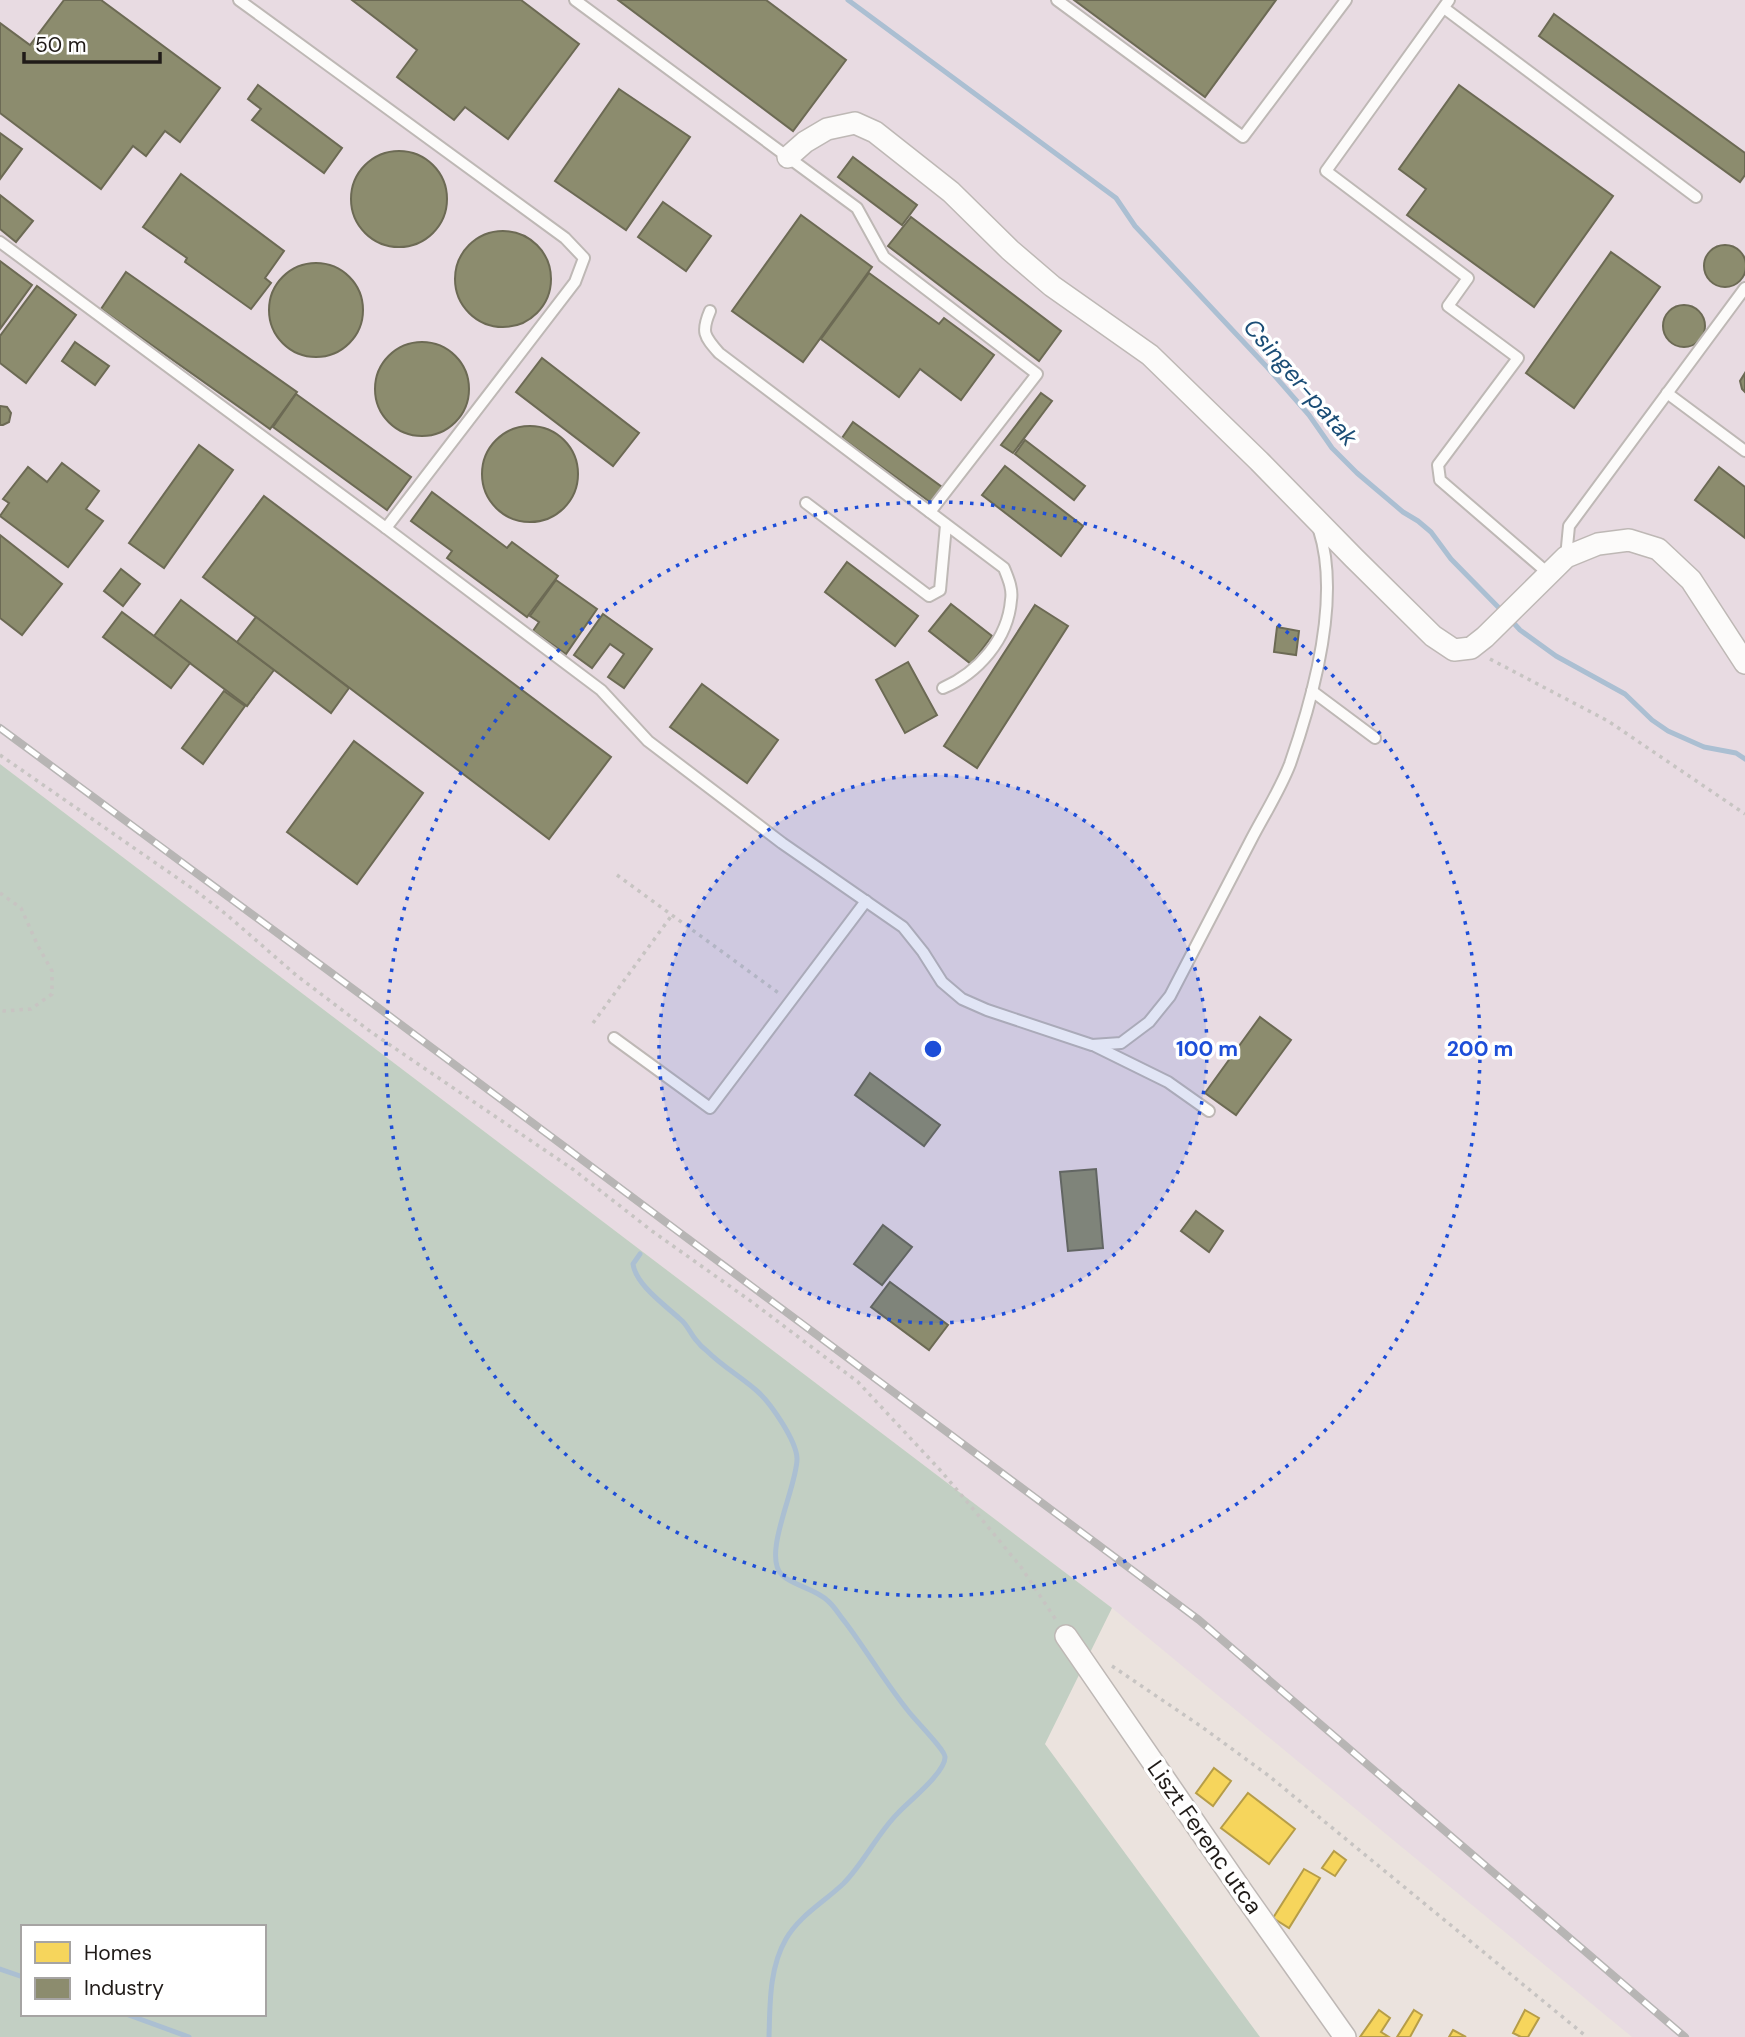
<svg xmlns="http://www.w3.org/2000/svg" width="1745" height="2037" viewBox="0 0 1745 2037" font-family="'DM Sans',sans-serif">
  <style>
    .industrial { fill: #e8dbe2 }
    .green { fill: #c2cfc3; fill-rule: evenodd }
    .homes { fill: #f6d55c; stroke: #b69d48; stroke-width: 2 }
    .industry { fill: #8c8c6e; stroke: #6c6a54; stroke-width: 2 }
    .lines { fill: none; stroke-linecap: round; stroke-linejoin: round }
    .stream { stroke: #abbfd2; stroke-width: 5 }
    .service-casing { stroke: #beb8b5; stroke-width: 14 }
    .minor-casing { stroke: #beb8b5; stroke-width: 24 }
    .path { stroke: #c7c4c2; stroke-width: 3.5; stroke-dasharray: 3.5 5; stroke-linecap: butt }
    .service { stroke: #fcfbfa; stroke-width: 10 }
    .minor { stroke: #fcfbfa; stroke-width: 21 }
    .rail-casing { stroke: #b7b5b4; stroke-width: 8 }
    .rail { stroke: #fff; stroke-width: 5; stroke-dasharray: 16; stroke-linecap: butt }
    .ring { fill: none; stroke: #1d4ed8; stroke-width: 3.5; stroke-dasharray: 3.5 7 }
    .labels { text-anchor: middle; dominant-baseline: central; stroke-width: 7; stroke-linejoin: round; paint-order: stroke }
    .street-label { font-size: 23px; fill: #201b18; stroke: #fff }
    .water-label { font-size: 24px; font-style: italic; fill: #1b4d76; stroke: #fff }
    .centre { fill: #1d4ed8; stroke: #fff; stroke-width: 3.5 }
    .ring-label { font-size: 21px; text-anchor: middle; font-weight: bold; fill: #1d4ed8; stroke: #fff; stroke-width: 7; stroke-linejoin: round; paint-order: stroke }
  </style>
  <rect width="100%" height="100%" fill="#ebe3de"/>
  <!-- industrial -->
  <polygon class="industrial" points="0,0 1745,0 1745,2037 1632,2037 1112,1608 0,764"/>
  <!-- green -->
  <path class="green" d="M0 764 1112 1608 1045 1744 1260 2037H0ZM23 1927H264V2014H23Z"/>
  <!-- homes -->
  <g class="homes">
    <polygon points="1214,1768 1231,1781 1213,1806 1196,1793"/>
    <polygon points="1248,1793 1295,1829 1269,1864 1221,1828"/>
    <polygon points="1334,1851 1346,1860 1335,1876 1322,1868"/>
    <polygon points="1304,1869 1320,1878 1289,1928 1273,1918"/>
    <polygon points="1379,2010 1390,2018 1381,2032 1389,2037 1360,2037"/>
    <polygon points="1414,2010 1422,2015 1410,2037 1397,2037"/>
    <polygon points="1525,2010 1539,2018 1528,2037 1521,2037 1513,2033"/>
    <polygon points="1453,2030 1466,2037 1449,2037"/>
  </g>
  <!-- industry -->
  <g class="industry">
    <polygon points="64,0 101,0 220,88 180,142 165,131 146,156 133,146 101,189 0,113 0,23 30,45"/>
    <polygon points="352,0 521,0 579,44 508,139 465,107 454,120 397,77 417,50"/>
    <polygon points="618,0 766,0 846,60 793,131"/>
    <polygon points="1074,0 1276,0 1205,97"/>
    <polygon points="1554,14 1745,153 1745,175 1740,182 1539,36"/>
    <polygon points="258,85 342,148 324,173 252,120 261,109 248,99"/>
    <polygon points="1459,85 1613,196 1534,307 1407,215 1426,189 1399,169"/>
    <polygon points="619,89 690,137 626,230 555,181"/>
    <polygon points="0,133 22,149 0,179"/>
    <circle cx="399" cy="199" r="48"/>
    <polygon points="853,157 917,205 902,225 838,177"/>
    <polygon points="181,174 284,251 265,278 271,283 251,309 185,262 187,258 143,227"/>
    <polygon points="0,195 33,221 16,242 0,229"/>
    <polygon points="663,202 711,236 686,271 638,237"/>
    <polygon points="801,215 872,267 803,362 732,311"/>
    <polygon points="911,217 1061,331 1039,361 888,246"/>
    <circle cx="503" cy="279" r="48"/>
    <circle cx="1725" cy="266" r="21"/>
    <polygon points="1611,252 1660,287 1574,408 1526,373"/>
    <polygon points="0,261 32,285 0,329"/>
    <circle cx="316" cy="310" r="47"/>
    <polygon points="126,272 297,392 270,429 101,309"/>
    <polygon points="869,273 939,324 944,318 994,355 961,400 920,369 899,397 821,339"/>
    <polygon points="37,286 76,315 26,383 0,363 0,336"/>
    <circle cx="1684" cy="326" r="21"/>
    <circle cx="422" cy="389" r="47"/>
    <polygon points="75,342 109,366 95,385 62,361"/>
    <polygon points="542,358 639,433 613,466 516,392"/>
    <polygon points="1745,373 1745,392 1742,389 1740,381"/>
    <polygon points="1041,393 1052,401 1013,453 1001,445"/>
    <polygon points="296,394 411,477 387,510 273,427"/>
    <polygon points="0,406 7,407 11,413 9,422 3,425 0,425"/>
    <polygon points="853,422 942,487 930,502 842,438"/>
    <circle cx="530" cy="474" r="48"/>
    <polygon points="1025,440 1085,486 1074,500 1015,454"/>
    <polygon points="199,445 233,470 164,568 129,543"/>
    <polygon points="62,463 99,491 86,509 103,521 68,567 0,516 9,503 3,499 28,467 47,482"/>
    <polygon points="1005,466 1083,526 1061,556 982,495"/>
    <polygon points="1719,467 1745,487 1745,538 1695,500"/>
    <polygon points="432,492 507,548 512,542 558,576 527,617 447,558 452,551 411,521"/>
    <polygon points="264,496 611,757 549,839 203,577"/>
    <polygon points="0,535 62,584 22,635 0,618"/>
    <polygon points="847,562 918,616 895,646 825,592"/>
    <polygon points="121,569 140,584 123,606 104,591"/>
    <polygon points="556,580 597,609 566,654 533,631 539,622 530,616"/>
    <polygon points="181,600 274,670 247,706 154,636"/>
    <polygon points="951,604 992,636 971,664 929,631"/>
    <polygon points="1035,605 1068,626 977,768 944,746"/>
    <polygon points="122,612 190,663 171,688 103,637"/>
    <polygon points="603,614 652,649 624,688 608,677 624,654 610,644 592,668 574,655"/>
    <polygon points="256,617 349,688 331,713 237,642"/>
    <polygon points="1277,627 1299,631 1296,655 1274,652"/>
    <polygon points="908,662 937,715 905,733 876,680"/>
    <polygon points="702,684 778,740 747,783 670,727"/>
    <polygon points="224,691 245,706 203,764 182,748"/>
    <polygon points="354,741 423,793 357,884 287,832"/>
    <polygon points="1260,1017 1291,1040 1236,1115 1205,1093"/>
    <polygon points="870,1073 940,1125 924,1146 855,1095"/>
    <polygon points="1096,1169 1103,1248 1068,1251 1060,1172"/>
    <polygon points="1196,1211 1223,1231 1209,1252 1181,1231"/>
    <polygon points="883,1225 912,1247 882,1285 854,1264"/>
    <polygon points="890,1282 948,1325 929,1350 871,1307"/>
  </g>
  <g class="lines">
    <!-- stream -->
    <g class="stream">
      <polyline points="848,0 1116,198 1135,226 1267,367 1309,415 1332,448 1357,473 1403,512 1418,521 1431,532 1451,559 1503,612"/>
      <polyline points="1510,619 1520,630 1556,656 1625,694 1652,720 1668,731 1704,747 1736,753 1745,759"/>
      <path d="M640 1254 633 1264C636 1285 665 1305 680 1319 687 1324 690 1333 696 1340 699 1344 703 1348 707 1351 722 1366 741 1377 757 1391 770 1402 796 1440 797 1458 798 1485 761 1555 782 1575 793 1586 815 1588 828 1601 835 1607 839 1615 845 1622 867 1651 886 1684 909 1712 916 1721 945 1750 945 1757 946 1772 908 1802 898 1813 877 1834 864 1863 843 1884 824 1902 799 1916 786 1939 769 1968 770 2005 769 2037"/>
      <polyline points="0,1969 23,1977"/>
      <polyline points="126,2014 189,2037"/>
    </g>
    <!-- service casing -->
    <g class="service-casing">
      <g id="service">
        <polyline points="239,0 565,238 584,258 575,282 386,528"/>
        <polyline points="575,0 857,208 884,257 1037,374 930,512"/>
        <polyline points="1057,0 1243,137 1346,0"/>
        <polyline points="1449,0 1326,171 1468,278 1448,306 1518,358 1438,465 1440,480 1549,574"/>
        <polyline points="1444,8 1696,197"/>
        <path d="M0 242 386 528 601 690 648 741 782 843 903 927 923 952 942 982 962 999 987 1010 1092 1045 1121 1043 1149 1022 1170 996C1197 944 1224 892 1251 840 1264 815 1280 790 1290 764 1313 698 1341 598 1319 530"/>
        <path d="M710 311C701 332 704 336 719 353L1004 568C1008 578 1013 589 1011 600 1008 639 978 673 943 688"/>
        <polyline points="1667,393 1745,451"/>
        <polyline points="806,503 929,596 940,590 946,525"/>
        <polyline points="1566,557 1569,526 1745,288"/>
        <polyline points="1312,691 1375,738"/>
        <polyline points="614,1038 710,1108 866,901"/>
        <polyline points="1095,1046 1168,1082 1209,1111"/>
      </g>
    </g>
    <!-- minor casing -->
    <g class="minor-casing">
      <g id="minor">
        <polyline points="788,157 805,142 827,129 855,123 875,132 951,192 1010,250 1052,286 1150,355 1259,461 1354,558 1433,636 1454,650 1471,648 1485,637 1566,557 1598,544 1629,540 1658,549 1691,580 1745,663"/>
        <polyline points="1066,1636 1243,1893 1345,2037"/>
      </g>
    </g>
    <!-- path -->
    <g class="path">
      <polyline points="1490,659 1608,721 1745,814"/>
      <polyline points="0,755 196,891 227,915 296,975 371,1032 574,1170 652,1231 752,1302 858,1382 941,1471 979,1516 1021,1567 1056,1620"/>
      <polyline points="617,875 780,994"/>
      <polyline points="0,893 21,908 38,946 52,971 52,994 31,1009 4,1011 0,1010"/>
      <polyline points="593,1023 672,915"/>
      <polyline points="1112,1666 1202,1727 1269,1776 1587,2037"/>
    </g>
    <!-- service -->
    <use href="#service" class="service"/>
    <!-- minor -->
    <use href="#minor" class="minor"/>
    <!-- rail casing -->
    <g class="rail-casing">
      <polyline id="rail" points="0,728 364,997 1199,1620 1685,2037"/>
    </g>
    <!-- rail -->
    <use href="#rail" class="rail"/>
  </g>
  <!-- distance rings -->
  <circle cx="933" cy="1049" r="274" fill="#1d4ed8" fill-opacity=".12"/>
  <g class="ring">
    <circle cx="933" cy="1049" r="274"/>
    <circle cx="933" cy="1049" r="547"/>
  </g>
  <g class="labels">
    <!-- street labels -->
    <g class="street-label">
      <text transform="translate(1205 1837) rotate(55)">Liszt Ferenc utca</text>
    </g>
    <!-- water labels -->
    <g class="water-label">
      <text transform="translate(1301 382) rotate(49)">Csinger-patak</text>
    </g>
  </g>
  <circle cx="933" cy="1049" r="10" class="centre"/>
  <g class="ring-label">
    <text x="1207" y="1056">100 m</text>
    <text x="1480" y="1056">200 m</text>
  </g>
  <!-- legend -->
  <rect x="21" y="1925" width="245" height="91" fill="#ffffff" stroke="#a6a4a3" stroke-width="2"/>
  <rect x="35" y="1942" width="35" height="21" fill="#f6d55c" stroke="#a6a4a3" stroke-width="2"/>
  <text x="84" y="1960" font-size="21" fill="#201b18">Homes</text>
  <rect x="35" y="1978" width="35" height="21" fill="#8c8c6e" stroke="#a6a4a3" stroke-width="2"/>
  <text x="84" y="1995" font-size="21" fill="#201b18">Industry</text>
  <!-- scale -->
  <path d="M24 52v10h136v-10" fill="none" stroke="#201b18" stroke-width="3.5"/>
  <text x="35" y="52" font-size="21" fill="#201b18" stroke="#ffffff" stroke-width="5" paint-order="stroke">50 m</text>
</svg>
